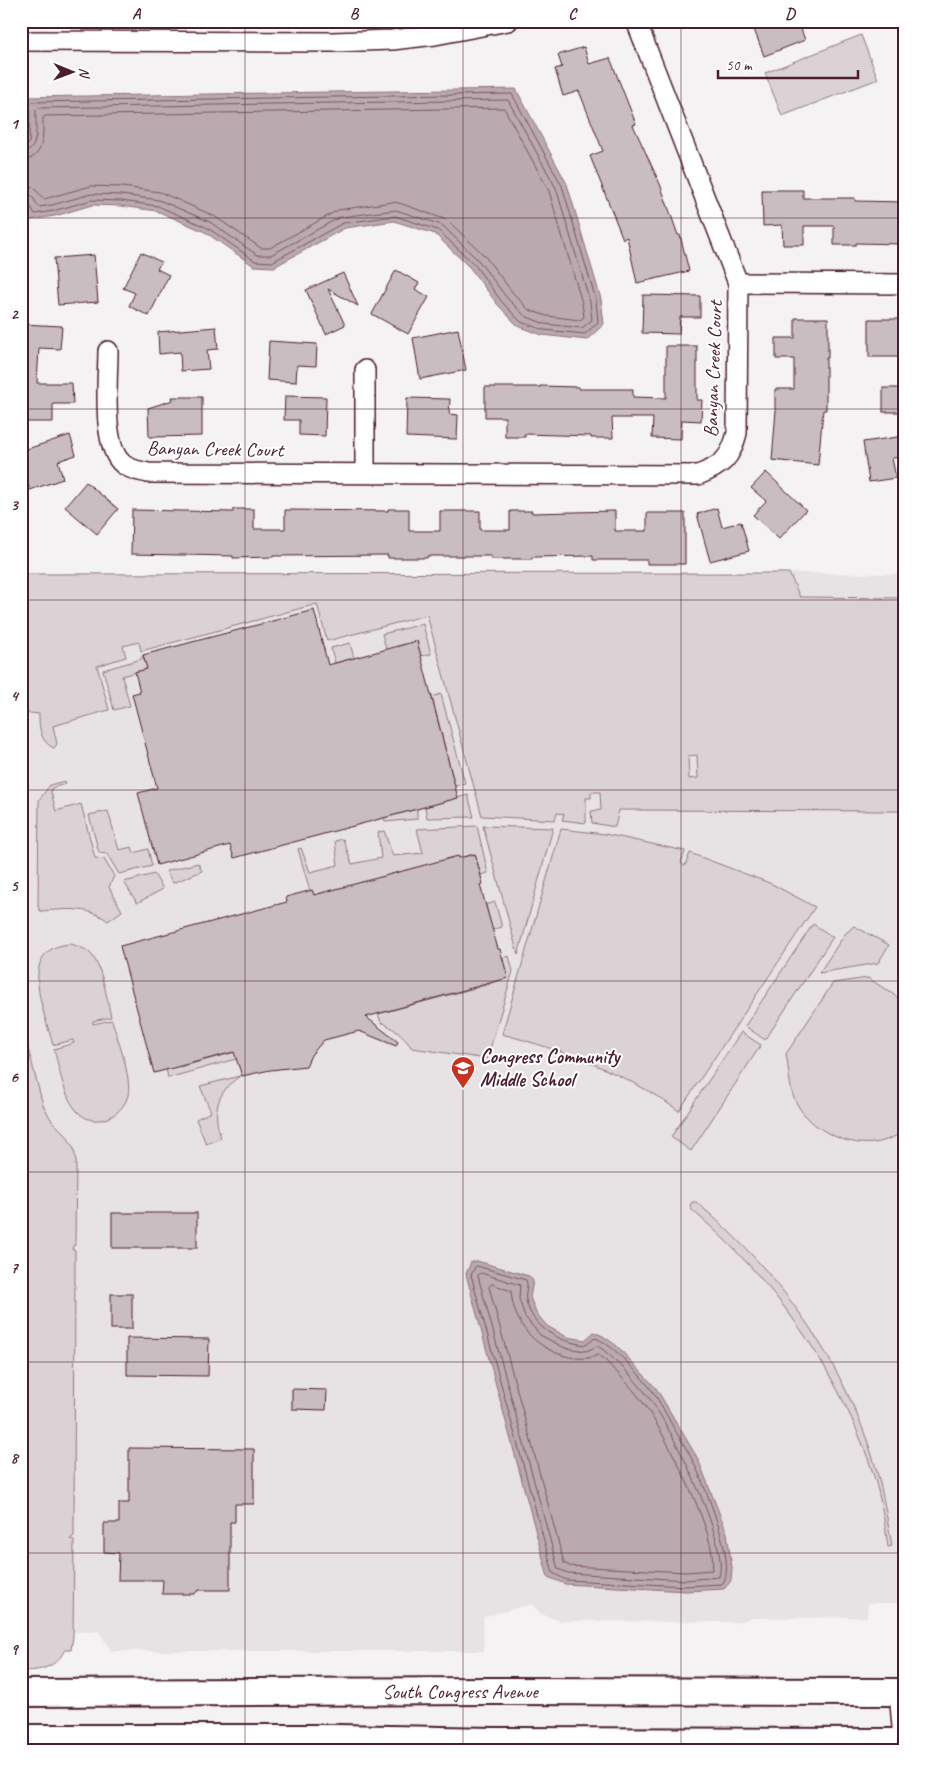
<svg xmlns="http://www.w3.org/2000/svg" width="926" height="1771" viewBox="0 0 926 1771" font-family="Caveat,sans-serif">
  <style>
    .built { fill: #e7e2e3 }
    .green { fill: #dbd2d5; stroke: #927880; fill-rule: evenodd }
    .water { fill: #baa9ae; stroke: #8d727a }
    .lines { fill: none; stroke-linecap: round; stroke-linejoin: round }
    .shore { stroke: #77565f; stroke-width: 1 }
    .building { fill: #cabdc1; stroke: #4a1f2b }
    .street-casing { stroke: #4a1f2b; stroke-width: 22 }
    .secondary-casing { stroke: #4a1f2b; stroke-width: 30 }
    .street { stroke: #fff; stroke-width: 19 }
    .secondary { stroke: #fff; stroke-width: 26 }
    .grid { fill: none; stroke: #4a1f2b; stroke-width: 1; stroke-opacity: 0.55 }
    .labels { text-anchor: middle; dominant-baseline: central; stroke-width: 4; stroke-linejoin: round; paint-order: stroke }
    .street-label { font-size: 20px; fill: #4a1f2b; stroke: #fff }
    .poi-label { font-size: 20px; font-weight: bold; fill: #4a1f2b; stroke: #fff; text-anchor: start }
    .neatline { fill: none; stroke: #4a1f2b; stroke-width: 2 }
    .grid-label { font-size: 16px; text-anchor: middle; font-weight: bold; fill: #4a1f2b }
  </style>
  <rect width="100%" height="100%" fill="#f4f2f2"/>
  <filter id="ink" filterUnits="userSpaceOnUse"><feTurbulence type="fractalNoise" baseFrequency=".02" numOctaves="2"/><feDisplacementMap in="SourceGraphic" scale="10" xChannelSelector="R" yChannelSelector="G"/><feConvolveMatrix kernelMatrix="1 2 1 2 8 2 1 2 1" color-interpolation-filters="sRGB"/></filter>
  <g filter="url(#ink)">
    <!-- built -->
    <polygon class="built" points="789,573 905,574 905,1603 868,1603 867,1617 751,1618 739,1622 560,1621 541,1614 532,1604 483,1617 484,1651 111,1651 99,1631 21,1634 21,574"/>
    <!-- green -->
    <g class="green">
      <polygon points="861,35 878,79 782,116 765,73"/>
      <path d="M789 573 800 597 905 598V811L619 810 615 827 592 823 591 811 601 810 600 792H591V798H586V823L562 820 564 814 557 813 555 820 482 816 427 615 327 641 317 604 141 651 139 642 123 646 126 657 97 666 109 710 53 726 57 744 54 748C40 742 39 727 39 714L21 712V574ZM697 755 698 778 689 779 688 756Z"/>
      <polygon points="423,624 431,654 421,656 417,641 386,649 382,634"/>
      <polygon points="350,643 354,658 335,663 331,648"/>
      <polygon points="143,655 147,669 122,676 130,706 114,710 103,670 141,659"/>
      <polygon points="441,694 465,783 455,786 432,697"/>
      <path d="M64 781 65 784 52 788 51 792 56 811 81 804 95 858 104 859 114 876 109 887 122 911 108 921C87 905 64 910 40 911L38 906 39 800 50 785Z"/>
      <polygon points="468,795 474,817 427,818 425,807"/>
      <polygon points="417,809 417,819 385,822 384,818"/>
      <polygon points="108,811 119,850 132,847 134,853 148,849 152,866 119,874 107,854 99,853 89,815"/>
      <polygon points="477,826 488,873 481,875 475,854 314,895 312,891 310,891 298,849 301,848 310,872 338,865 335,841 343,839 352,864 381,858 378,832 384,831 393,856 423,853 417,829"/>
      <polygon points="483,826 553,828 518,955"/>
      <path d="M561 829 605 834 685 851 681 863 685 866 690 853 772 884 815 907 679 1111C626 1073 565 1051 502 1034Z"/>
      <polygon points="198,863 202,871 173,883 166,871"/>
      <polygon points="154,874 163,889 137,903 124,882"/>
      <polygon points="495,902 502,927 492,930 486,905"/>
      <polygon points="813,924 833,937 765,1040 745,1026"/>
      <polygon points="854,926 889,945 878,963 819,973 845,934"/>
      <path d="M71 944C77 946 84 948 89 952 102 964 107 999 111 1017L93 1021V1024L112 1020C117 1038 132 1077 128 1095 126 1105 117 1114 108 1118 68 1132 61 1074 54 1049L74 1043 73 1040 53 1045C45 1013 15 947 71 944Z"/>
      <path d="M509 956 513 971 487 1059 412 1048C403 1036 394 1028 381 1022L378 1014 490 984 502 958Z"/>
      <path d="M868 978 905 1002V1131C898 1135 888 1140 880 1142 849 1149 808 1129 795 1100 789 1089 789 1067 786 1054L833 983Z"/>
      <path d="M21 1022 43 1105 52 1121 67 1136 74 1149 76 1161 75 1245 73 1246 72 1249 75 1250 74 1536 70 1539 74 1541 73 1636 71 1650H65C55 1668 41 1671 21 1671Z"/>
      <polygon points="741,1032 761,1045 691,1151 671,1137"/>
      <polygon points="298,1035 264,1054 232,1060 168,1078 166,1068 179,1065 180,1067"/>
      <path d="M240 1076C216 1093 212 1111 221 1138L206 1144 196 1119 211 1112 200 1086Z"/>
      <path d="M692 1202H696C783 1275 852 1372 880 1483 885 1504 888 1525 892 1546L888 1547C885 1523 881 1499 874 1476 840 1371 774 1280 691 1209L690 1206Z"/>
    </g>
    <!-- water -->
    <g class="water">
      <polygon points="516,89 567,184 601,299 604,324 587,340 542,335 518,326 498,305 470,268 435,234 394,221 345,228 274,267 254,266 205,232 157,211 120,206 92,205 55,216 30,220 22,199 25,97"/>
      <polygon points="477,1261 529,1276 533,1281 530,1297 536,1313 547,1326 567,1337 585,1340 594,1332 603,1336 617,1346 656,1388 698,1459 727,1533 732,1568 731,1581 724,1589 686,1591 565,1584 548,1577 466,1274 471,1262"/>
    </g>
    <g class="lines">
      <!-- shore -->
      <g class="shore">
        <polyline points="21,147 26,146 29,142 30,104 32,102 512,94 562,186 596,300 598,322 585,334 544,330 521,322 502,302 474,264 438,230 395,216 343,223 272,262 255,261 208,228 158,206 121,201 92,200 53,211 35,214 27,200 21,198"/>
        <path d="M21 153C41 152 35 125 36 110L38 108 508 100 556 188 590 302 592 320 582 328 545 324 525 316 507 298 478 260 442 225 396 210 340 217 271 255H257L210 222 159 200 121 195 91 194 52 205 39 207 31 195 21 191"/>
        <path d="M21 161C45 159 43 136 43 118L45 116 504 108 549 191 582 303 584 317 580 320 547 316 529 310 513 293 484 255 447 220 399 203 392 202 338 210 270 248H261L214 216 160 192 122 187 91 186 44 199 33 187 21 184"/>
        <path d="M477 1266 526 1280C529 1286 524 1293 526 1300 532 1328 559 1342 586 1345L595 1338C611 1342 643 1378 653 1392 660 1402 666 1414 672 1425 679 1437 687 1449 693 1461 703 1482 739 1566 722 1584L686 1586 566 1580 553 1573 471 1275 475 1267Z"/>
        <path d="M481 1273 520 1285 519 1299 525 1317 540 1335 565 1348 586 1351 598 1346C616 1359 633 1377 647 1395 670 1425 730 1542 719 1577L686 1580 568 1573 558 1569 478 1276Z"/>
        <path d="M492 1284 511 1291C512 1301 514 1311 519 1320 530 1343 562 1361 587 1358 591 1358 595 1356 598 1355L605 1360C617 1373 631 1386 641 1400 662 1428 720 1537 712 1570L686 1572 569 1566 564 1563 489 1287Z"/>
      </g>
    </g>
    <!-- building -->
    <g class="building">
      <polygon points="751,21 798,21 805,40 764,56"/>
      <polygon points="584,47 589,64 610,58 636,124 633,125 660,184 678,235 680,235 689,271 637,283 627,237 623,239 590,156 603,151 579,91 563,96 555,69 562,67 558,55"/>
      <polygon points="762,190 803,190 803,198 855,198 855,201 905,202 905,244 856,243 856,245 834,245 834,226 804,226 804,245 783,245 782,225 763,226"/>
      <polygon points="141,252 161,262 157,269 169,275 149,316 129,306 135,293 123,288"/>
      <polygon points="94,255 98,302 58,305 54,258"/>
      <polygon points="396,270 419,283 415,289 429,297 408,334 372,314"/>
      <polygon points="343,273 358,306 328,289 345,325 326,334 306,290"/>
      <polygon points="643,295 700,296 700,317 680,317 679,334 642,333"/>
      <polygon points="795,318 828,318 828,358 826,358 826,410 823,410 818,465 772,460 776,410 775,410 775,389 794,389 794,359 776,359 776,338 795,338"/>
      <rect x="869" y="319" width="36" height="38"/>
      <polygon points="21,324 62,326 60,349 39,348 37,383 72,383 73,404 53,404 53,422 24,422"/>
      <polygon points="216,327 218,349 207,350 209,369 181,371 180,352 159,354 158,332"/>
      <polygon points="458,329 466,370 420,379 413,338"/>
      <polygon points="269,341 317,344 316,366 297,365 296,382 267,380"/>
      <polygon points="666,346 697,346 697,400 702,400 701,421 682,420 681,439 652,438 653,418 612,418 613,438 591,438 591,436 525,434 525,437 505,437 505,417 485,417 485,387 540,387 540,386 579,387 579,389 633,389 633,397 666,398"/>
      <rect x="883" y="388" width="22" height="24"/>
      <polygon points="285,396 326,397 325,436 299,435 299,420 284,420"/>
      <polygon points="172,397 202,397 202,436 149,437 148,408 173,400"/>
      <polygon points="407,398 450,399 449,414 458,415 457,439 406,437"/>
      <polygon points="70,435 76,455 58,461 63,479 30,490 21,464 21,451"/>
      <polygon points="905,436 905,457 892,458 896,478 869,482 863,442"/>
      <polygon points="766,472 806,510 779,539 753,515 766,501 751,488"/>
      <polygon points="86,482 118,509 97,534 65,507"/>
      <polygon points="717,508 722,527 741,522 749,551 710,561 697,514"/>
      <polygon points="233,509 254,509 254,529 285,529 285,510 388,511 388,509 409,509 409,531 440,531 440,511 480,511 480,530 510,530 510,511 532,511 532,513 615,511 615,531 647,531 647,513 685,513 685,564 647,564 647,560 593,560 593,556 532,557 532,559 491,559 491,556 427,556 427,558 388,558 388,555 273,556 273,557 233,558 233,556 131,554 132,510 233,512"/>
      <polygon points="314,610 328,665 417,641 458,798 234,858 230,845 157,865 138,793 157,788 132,694 140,692 135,672 147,669 143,655"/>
      <polygon points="475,854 483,884 480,885 498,949 500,949 508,978 366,1017 398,1042 396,1046 359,1031 324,1040 311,1055 306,1066 270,1070 242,1076 234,1052 154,1073 120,946 287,902 286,897 312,890 314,895 458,856 459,858"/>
      <rect x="112" y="1213" width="85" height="35"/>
      <rect x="111" y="1294" width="21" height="35"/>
      <polygon points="127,1338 209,1339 208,1376 127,1375"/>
      <polygon points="292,1389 327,1390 326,1410 292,1409"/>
      <polygon points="129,1448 254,1449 254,1504 235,1504 235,1522 230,1522 230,1590 199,1590 194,1594 162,1594 163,1580 118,1580 119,1553 104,1552 104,1523 119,1523 119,1503 129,1503"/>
    </g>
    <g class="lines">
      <!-- street casing -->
      <g class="street-casing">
        <g id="street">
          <polyline points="21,41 333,42 392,40 435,35 508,21"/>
          <polyline points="738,283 905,284"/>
          <path d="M108 351C108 378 101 447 123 464 130 470 140 471 148 473L698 475C722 466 731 458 737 433L738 283 636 21"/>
          <polyline points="365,473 365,370"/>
          <polyline points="899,1692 904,1750"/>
        </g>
      </g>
      <!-- secondary casing -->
      <g class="secondary-casing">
        <g id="secondary">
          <path id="s1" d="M21 1693 494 1691 905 1692"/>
          <polyline points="21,1738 338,1738 493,1741 905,1742"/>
        </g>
      </g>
      <!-- street -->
      <use href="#street" class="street"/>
      <!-- secondary -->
      <use href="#secondary" class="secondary"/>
    </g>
  </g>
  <!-- grid -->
  <path class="grid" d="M245 21V1750M463 21V1750M681 21V1750M21 218H905M21 409H905M21 600H905M21 790H905M21 981H905M21 1172H905M21 1362H905M21 1553H905"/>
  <!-- icons -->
  <defs>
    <g id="school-pin" transform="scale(1.25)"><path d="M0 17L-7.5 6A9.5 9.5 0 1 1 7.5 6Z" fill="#c8321e" stroke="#fff"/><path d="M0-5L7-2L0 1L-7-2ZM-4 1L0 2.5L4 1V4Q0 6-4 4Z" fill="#fff"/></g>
  </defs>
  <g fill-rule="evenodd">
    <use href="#school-pin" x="463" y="1068"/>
  </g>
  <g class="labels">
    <!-- street labels -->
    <g class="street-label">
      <text transform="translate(713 369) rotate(-88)">Banyan Creek Court</text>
      <text transform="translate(215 449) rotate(1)">Banyan Creek Court</text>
      <text stroke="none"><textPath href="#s1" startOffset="439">South Congress Avenue</textPath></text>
    </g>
    <!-- poi labels -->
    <g class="poi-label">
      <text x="480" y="1056">Congress Community<tspan x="480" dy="23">Middle School</tspan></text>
    </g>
  </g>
  <!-- margin -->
  <rect width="926" height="1771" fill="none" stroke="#fff" stroke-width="55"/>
  <!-- north arrow -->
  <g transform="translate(72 72) rotate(91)" stroke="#ffffff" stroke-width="4" paint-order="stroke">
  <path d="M0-4L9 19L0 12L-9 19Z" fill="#4a1f2b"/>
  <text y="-8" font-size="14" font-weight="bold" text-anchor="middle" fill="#4a1f2b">N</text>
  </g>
  <!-- scale -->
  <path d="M718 70v8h140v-8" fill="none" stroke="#4a1f2b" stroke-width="2.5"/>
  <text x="726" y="70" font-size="15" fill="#4a1f2b" stroke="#ffffff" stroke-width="4" paint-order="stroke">50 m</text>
  <rect x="28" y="28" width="870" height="1716" class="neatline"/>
  <g class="grid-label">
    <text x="136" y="19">A</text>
    <text x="354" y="19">B</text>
    <text x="572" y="19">C</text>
    <text x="790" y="19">D</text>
    <text x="14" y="129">1</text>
    <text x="14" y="319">2</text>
    <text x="14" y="510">3</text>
    <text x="14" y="701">4</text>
    <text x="14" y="891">5</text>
    <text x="14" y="1082">6</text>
    <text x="14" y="1273">7</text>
    <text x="14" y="1463">8</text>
    <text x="14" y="1654">9</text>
  </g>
</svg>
